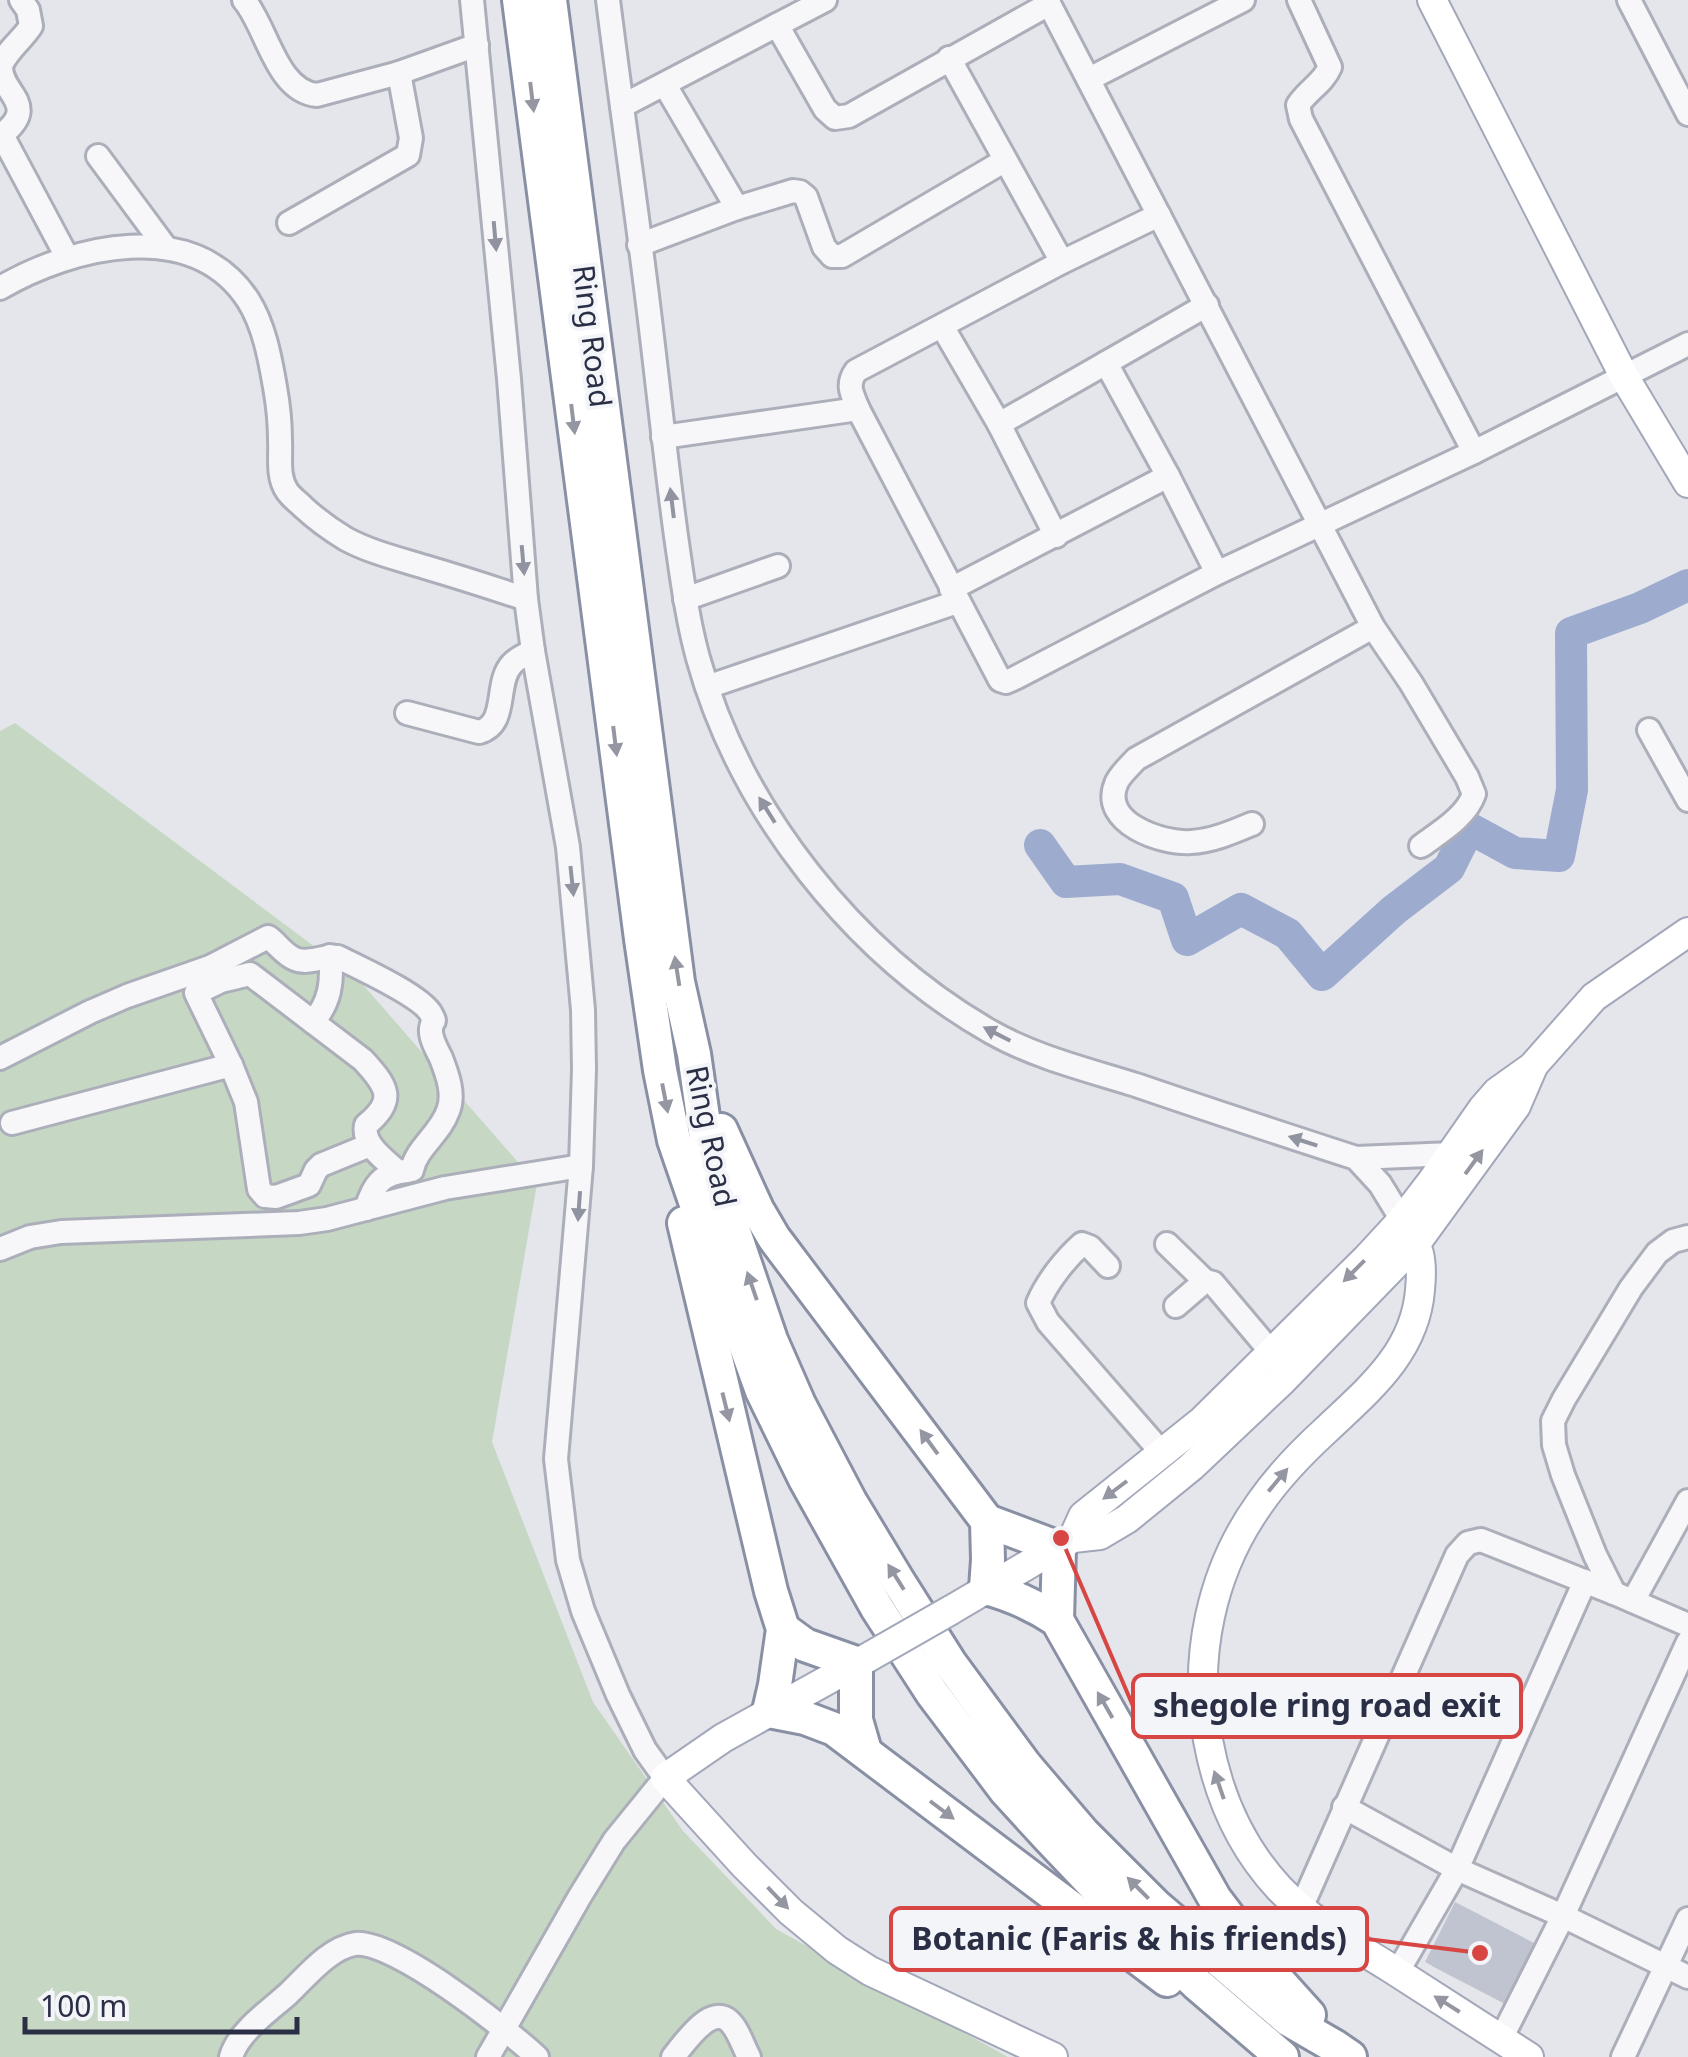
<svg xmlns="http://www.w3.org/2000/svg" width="1688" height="2057" viewBox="0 0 1688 2057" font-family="'Noto Sans',sans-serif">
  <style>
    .green { fill: #c6d7c4 }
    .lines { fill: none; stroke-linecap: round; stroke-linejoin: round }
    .river { stroke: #9dacce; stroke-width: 32 }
    .building { fill: #c0c3d0; filter: url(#shadow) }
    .minor-casing { stroke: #acafba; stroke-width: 28 }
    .major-casing { stroke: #a2a7b9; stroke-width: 32 }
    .highway-casing { stroke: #8a90a4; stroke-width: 38 }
    .minor { stroke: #f7f7fa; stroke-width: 22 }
    .major { stroke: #fff; stroke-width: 28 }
    .highway { stroke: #fff; stroke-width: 32 }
    .major-bridge-casing { stroke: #a2a7b9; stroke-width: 32; stroke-linecap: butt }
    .major-bridge { stroke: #fff; stroke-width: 28 }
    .oneway { fill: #9497a2 }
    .oneway2 { fill: #9093a0 }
    .labels { text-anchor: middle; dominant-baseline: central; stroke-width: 8; stroke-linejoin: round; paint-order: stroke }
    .street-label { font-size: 30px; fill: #2a2f46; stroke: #f4f5f9 }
    .leader { fill: none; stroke: #d74643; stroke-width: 4 }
    .callout-dot { fill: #d74643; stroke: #f4f5f9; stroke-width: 4 }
    .callout { fill: #f4f5f9; stroke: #d74643; stroke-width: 4 }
    .callout-label { font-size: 32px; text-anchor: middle; font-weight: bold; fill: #2a2f46 }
  </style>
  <defs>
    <filter id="shadow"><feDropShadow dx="7" dy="4" stdDeviation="0" flood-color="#0004"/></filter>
  </defs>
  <rect width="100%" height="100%" fill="#e4e6ec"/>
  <!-- green -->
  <polygon class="green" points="15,723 358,979 537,1184 492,1442 593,1702 683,1831 776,1929 1008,2057 0,2057 0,731"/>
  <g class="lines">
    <!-- river -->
    <polyline class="river" points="1040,845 1066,882 1120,879 1173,898 1187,940 1241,909 1288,934 1322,975 1394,910 1449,868 1469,828 1515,853 1559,856 1572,790 1571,633 1640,608 1688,585"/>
  </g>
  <!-- building -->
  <polygon class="building" points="1455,1902 1536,1944 1506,2004 1425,1962"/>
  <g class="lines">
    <!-- minor casing -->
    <g class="minor-casing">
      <g id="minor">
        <path d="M244 0C267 27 276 91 317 95L399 73 477 45"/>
        <polyline points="472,0 509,379 526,599 533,651 568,847 583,1010 584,1069 581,1166 556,1459 568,1560 583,1611 618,1695 645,1750 665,1778 614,1841 580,1896 488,2057"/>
        <path d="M608 0C622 112 639 225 652 337 660 404 667 470 676 536 682 577 687 618 698 658 740 810 854 954 991 1032 1035 1057 1088 1070 1136 1085 1209 1110 1282 1134 1356 1158L1380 1184 1402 1220"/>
        <path d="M1047 0 1373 627 1411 683 1467 777 1474 794C1466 817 1440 832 1421 846"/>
        <path d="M1299 0 1330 67C1323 83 1308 90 1298 105L1301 119 1474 452"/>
        <polyline points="1629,0 1688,114"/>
        <polyline points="777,25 825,109 835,118 849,116 1049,4"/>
        <polyline points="949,58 1062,262"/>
        <polyline points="1089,79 1243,0"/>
        <polyline points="665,85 737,208 793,191 800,192 806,197 824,247 832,256 842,256 1004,161"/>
        <polyline points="622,106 825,0"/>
        <polyline points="2,135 67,257"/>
        <path d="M0 136C42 105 0 94 1 66 6 51 23 39 31 26L28 10 21 0"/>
        <polyline points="98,156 166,248"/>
        <path d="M1159 215 1062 262 856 371C846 385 852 394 858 409L1000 680 1006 682 1015 678 1217 573 1474 452 1688 344"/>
        <polyline points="289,223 408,155 411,138 399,73"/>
        <polyline points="639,245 737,208"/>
        <path d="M0 288C72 246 193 216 248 300 264 325 270 358 275 387 278 404 280 422 280 440 281 457 277 476 287 491 291 497 298 502 303 507 316 519 331 530 346 539 370 552 399 559 425 567 459 577 493 588 526 599"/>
        <polyline points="942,326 999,424 1106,363 1168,476 1217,573"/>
        <polyline points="1106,363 1207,305"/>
        <polyline points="999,424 1056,536"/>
        <polyline points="663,437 858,409"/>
        <polyline points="951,589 1168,476"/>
        <polyline points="685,599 778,566"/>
        <polyline points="707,687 957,602"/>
        <path d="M407 713 479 732C509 724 494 683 512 664 517 658 527 654 533 651"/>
        <polyline points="1649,730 1688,800"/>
        <path d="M1252 824C1233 832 1212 841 1191 842 1162 844 1100 823 1116 784 1119 775 1130 766 1136 759L1373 627"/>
        <path d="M313 1022C330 1002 333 982 330 956"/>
        <path d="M0 1058 90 1012 127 996 210 967 268 937C277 943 284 955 295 959 308 965 324 955 338 957 358 967 422 996 431 1014 437 1025 432 1018 431 1029 430 1038 437 1050 441 1058 447 1074 455 1094 448 1111 440 1134 416 1148 412 1170"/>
        <polyline points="12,1123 231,1065"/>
        <path d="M370 1145 321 1165 316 1170 309 1185 276 1197 265 1196 259 1189 246 1102 231 1065 196 993 221 981 250 974 363 1060C387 1086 397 1100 366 1125 362 1144 384 1159 397 1171"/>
        <polyline points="1356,1158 1452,1154"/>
        <path d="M366 1209C373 1186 381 1173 407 1171"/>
        <polyline points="1167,1244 1205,1281"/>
        <polyline points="0,1249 30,1237 61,1232 299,1223 327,1219 445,1188 581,1166"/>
        <path d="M1108 1266 1090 1247 1082 1244C1065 1259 1047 1282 1038 1303L1048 1322 1163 1454"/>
        <polyline points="1176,1306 1205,1281 1213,1283 1272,1353"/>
        <polyline points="1614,1593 1595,1555 1563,1475 1554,1445 1553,1421 1564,1399 1631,1288 1657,1253 1673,1241 1688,1237"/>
        <polyline points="1633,1601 1688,1501"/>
        <polyline points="1344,1807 1457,1869 1563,1916 1688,1977"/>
        <polyline points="1301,1908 1457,1555 1468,1543 1481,1540 1614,1593 1688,1625"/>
        <polyline points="1397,1973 1457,1869 1585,1581"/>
        <polyline points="1501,2039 1563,1916 1688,1642"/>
        <path d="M231 2057C238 2032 269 2011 288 1994 306 1977 329 1948 355 1944 393 1939 508 2030 537 2057"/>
        <path d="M673 2057C684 2044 710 2004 729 2021 738 2029 743 2046 749 2057"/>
        <polyline points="1623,2057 1688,1919"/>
      </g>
    </g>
    <!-- major casing -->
    <g class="major-casing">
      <g id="major">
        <polyline points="1432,0 1625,378 1688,483"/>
        <path d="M1402 1220C1420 1246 1423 1259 1420 1290 1415 1353 1368 1390 1326 1430 1302 1452 1278 1477 1260 1503 1211 1571 1193 1658 1208 1740 1218 1795 1240 1846 1279 1888 1309 1920 1352 1944 1389 1967 1436 1997 1482 2027 1529 2057"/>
        <polyline points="1073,1538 1083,1516 1202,1421 1366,1259 1402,1220 1432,1181 1483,1108 1497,1092 1532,1067 1594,997 1688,932"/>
        <polyline points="951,1610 1073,1538 1100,1535 1127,1519 1191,1467 1282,1381 1417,1242 1516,1106 1532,1069"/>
        <polyline points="867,1658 723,1738 665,1778 744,1865 791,1912 837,1950 870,1971 1053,2057"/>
      </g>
    </g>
    <!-- highway casing -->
    <g class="highway-casing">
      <g id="highway">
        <polyline points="519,0 641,939 660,1070 674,1140 728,1297 762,1391 805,1479 877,1608 932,1693 1006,1791 1049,1838 1108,1900 1197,1984 1282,2057"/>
        <polyline points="550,0 678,982 694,1054 706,1138 716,1179 771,1340 799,1404 850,1501 897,1579 950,1663 1025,1765 1083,1833 1156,1906 1289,2020 1334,2046 1350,2057"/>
        <path d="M721 1130 757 1209 774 1238 987 1521 988 1560 986 1588C1013 1595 1034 1605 1057 1620L1215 1899 1272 1974 1309 2015"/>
        <polyline points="684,1223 771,1591 783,1629 775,1685 769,1711 805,1718 834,1729 1167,1980"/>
        <polyline points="987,1521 1059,1548 1057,1620"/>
        <polyline points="783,1629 805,1645 856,1663 856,1720 865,1751"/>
      </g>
    </g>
    <!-- minor -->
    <use href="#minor" class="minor"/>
    <!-- major -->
    <use href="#major" class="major"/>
    <!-- highway -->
    <use href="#highway" class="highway"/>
    <!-- major-bridge casing -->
    <g class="major-bridge-casing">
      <polyline id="major-bridge" points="867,1658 951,1610"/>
    </g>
    <!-- major-bridge -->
    <use href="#major-bridge" class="major-bridge"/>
  </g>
  <!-- one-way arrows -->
  <defs><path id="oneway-solid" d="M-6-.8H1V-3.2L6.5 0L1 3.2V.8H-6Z" transform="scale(2.5)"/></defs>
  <g class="oneway">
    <use href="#oneway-solid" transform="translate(532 97) rotate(83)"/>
    <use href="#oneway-solid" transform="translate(573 419) rotate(83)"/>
    <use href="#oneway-solid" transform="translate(615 741) rotate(83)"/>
    <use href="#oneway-solid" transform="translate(677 971) rotate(-99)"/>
    <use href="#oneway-solid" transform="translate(665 1098) rotate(79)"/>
    <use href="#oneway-solid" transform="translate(1474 1162) rotate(-54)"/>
    <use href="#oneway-solid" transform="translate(1354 1271) rotate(135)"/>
    <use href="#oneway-solid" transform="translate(752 1286) rotate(-109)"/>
    <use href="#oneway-solid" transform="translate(726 1407) rotate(76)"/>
    <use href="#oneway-solid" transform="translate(929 1442) rotate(-126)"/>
    <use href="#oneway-solid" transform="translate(1278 1480) rotate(-50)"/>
    <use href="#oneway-solid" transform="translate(1115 1490) rotate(143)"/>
    <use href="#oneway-solid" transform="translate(896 1577) rotate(-122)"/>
    <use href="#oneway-solid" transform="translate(1105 1705) rotate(-120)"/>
    <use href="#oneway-solid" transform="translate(1219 1785) rotate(-109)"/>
    <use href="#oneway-solid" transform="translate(942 1810) rotate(37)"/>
    <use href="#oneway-solid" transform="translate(1138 1888) rotate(-135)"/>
    <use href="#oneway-solid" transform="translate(778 1898) rotate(46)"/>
    <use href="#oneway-solid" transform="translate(1447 2004) rotate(-148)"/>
  </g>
  <g class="oneway2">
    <use href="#oneway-solid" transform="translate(495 236) rotate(85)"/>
    <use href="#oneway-solid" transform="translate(672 503) rotate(-97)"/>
    <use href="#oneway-solid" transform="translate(523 560) rotate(85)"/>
    <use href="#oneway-solid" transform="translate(767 810) rotate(-122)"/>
    <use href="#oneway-solid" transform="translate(572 881) rotate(84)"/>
    <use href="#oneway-solid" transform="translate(997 1034) rotate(-153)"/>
    <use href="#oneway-solid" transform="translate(1303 1141) rotate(-162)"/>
    <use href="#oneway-solid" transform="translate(579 1206) rotate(94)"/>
  </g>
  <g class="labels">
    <!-- street labels -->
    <g class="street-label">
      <text transform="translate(593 336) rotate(83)">Ring Road</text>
      <text transform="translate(712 1136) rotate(78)">Ring Road</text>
    </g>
  </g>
  <!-- callouts -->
  <path class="leader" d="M1061 1538L1133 1706M1480 1953L1367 1939"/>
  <g class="callout-dot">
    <circle cx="1061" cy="1538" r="10"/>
    <circle cx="1480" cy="1953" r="10"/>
  </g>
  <g class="callout">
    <rect x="1133" y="1675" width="388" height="62" rx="10"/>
    <rect x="891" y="1908" width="476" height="62" rx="10"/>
  </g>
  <g class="callout-label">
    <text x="1327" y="1717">shegole ring road exit</text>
    <text x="1129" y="1950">Botanic (Faris &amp; his friends)</text>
  </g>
  <!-- scale -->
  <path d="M25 2017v15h272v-15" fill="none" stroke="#2a2f46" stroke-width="5"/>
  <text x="40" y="2017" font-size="30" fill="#2a2f46" stroke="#f4f5f9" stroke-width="8" paint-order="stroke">100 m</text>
</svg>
